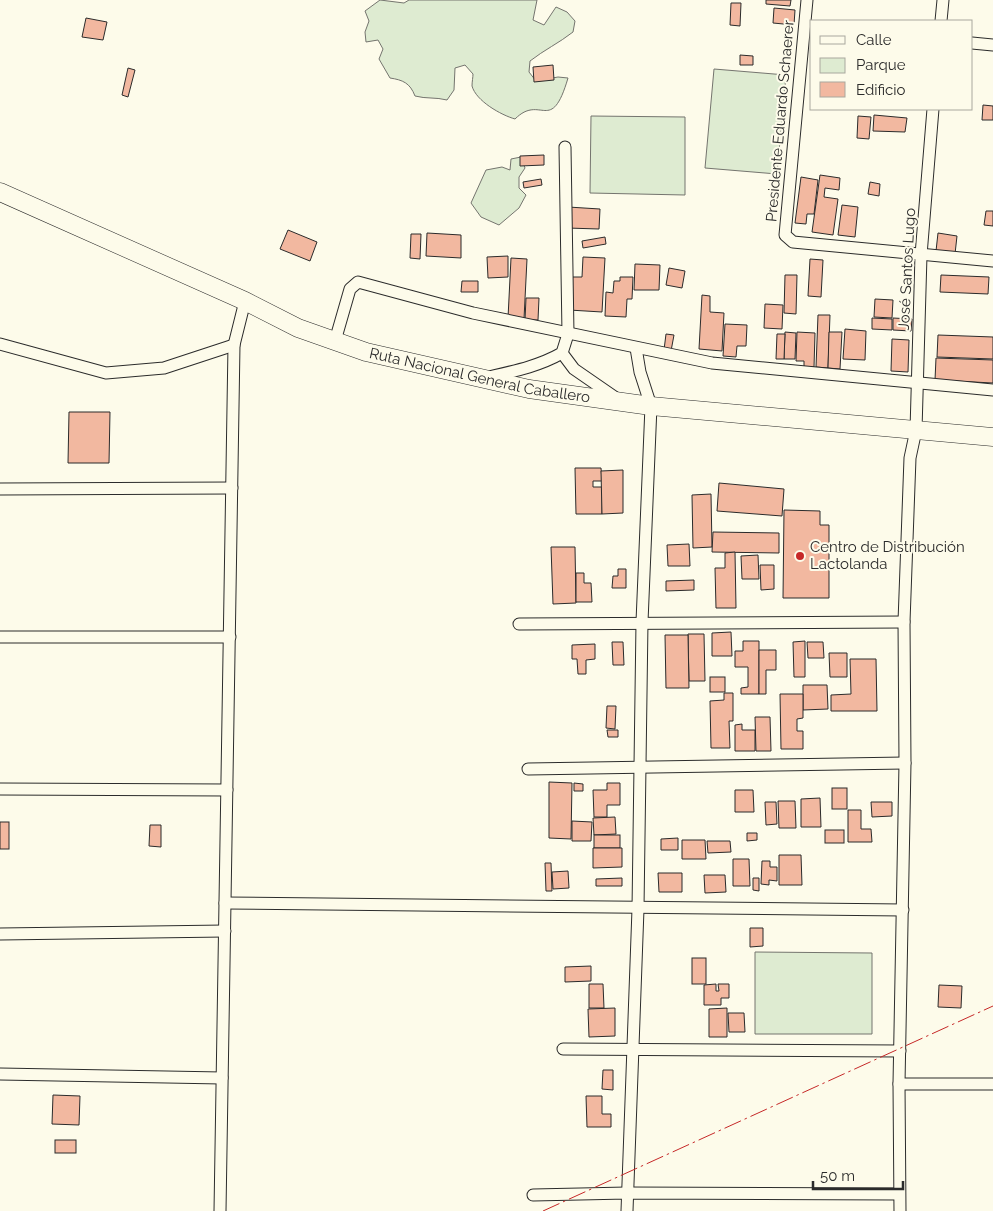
<svg xmlns="http://www.w3.org/2000/svg" width="993" height="1211" viewBox="0 0 993 1211" font-family="Raleway,sans-serif">
  <style>
    .green { fill: #deebd1; stroke: #74746e }
    .building { fill: #f2b8a0; stroke: #2b2b2b }
    .lines { fill: none; stroke-linecap: round; stroke-linejoin: round }
    .minor-casing { stroke: #2b2b2b; stroke-width: 13 }
    .trunk-casing { stroke: #2b2b2b; stroke-width: 19 }
    .minor { stroke: #fdfbea; stroke-width: 11 }
    .trunk { stroke: #fdfbea; stroke-width: 18 }
    .power { stroke: #c62828; stroke-width: 1; stroke-dasharray: 18 4 2.5 4; stroke-linecap: butt }
    .poi-dot { fill: #c62828; stroke: #fdfbea; stroke-width: 2 }
    .labels { text-anchor: middle; dominant-baseline: central; stroke-width: 4; stroke-linejoin: round; paint-order: stroke }
    .street-label { font-size: 15px; fill: #2b2b2b; stroke: #fdfbea }
    .poi-label { font-size: 15px; fill: #2b2b2b; stroke: #fdfbea; text-anchor: start }
  </style>
  <rect width="100%" height="100%" fill="#fdfbea"/>
  <!-- green -->
  <g class="green">
    <path d="M380 0 404 3 409 0H537L533 20 544 25 556 7 567 12 575 21 573 32C559 43 544 50 530 61L529 72 536 81 558 77 568 78C551 136 541 93 515 119 501 115 476 101 472 86 472 82 473 77 473 74L465 65 455 68 454 90 447 100C436 97 426 99 415 96 410 83 403 80 390 78L379 59 383 49 378 40 366 42 365 32 369 21 365 11Z"/>
    <polygon points="714,69 786,75 777,174 705,168"/>
    <polygon points="591,116 685,117 685,195 590,193"/>
    <polygon points="521,157 525,168 519,177 519,188 526,195 519,208 499,225 481,217 471,203 486,170 502,167 510,170 511,159"/>
    <polygon points="755,952 872,953 872,1034 755,1034"/>
  </g>
  <!-- building -->
  <g class="building">
    <polygon points="766,0 791,0 790,6 766,4"/>
    <polygon points="731,3 741,3 740,26 730,25"/>
    <polygon points="774,8 795,10 794,25 773,23"/>
    <polygon points="86,18 107,22 103,40 82,37"/>
    <polygon points="740,55 753,56 753,65 740,65"/>
    <polygon points="553,65 554,80 534,82 533,67"/>
    <polygon points="128,68 135,70 128,97 122,95"/>
    <polygon points="983,105 993,106 993,120 982,120"/>
    <polygon points="874,115 907,118 905,132 873,131"/>
    <polygon points="858,116 871,117 869,139 857,138"/>
    <polygon points="544,155 544,165 520,166 520,156"/>
    <polygon points="820,175 840,178 839,190 825,188 824,197 838,199 833,235 812,232"/>
    <polygon points="801,177 818,180 814,214 807,214 806,224 795,223"/>
    <polygon points="541,179 542,185 524,188 523,182"/>
    <polygon points="870,182 880,184 879,196 868,194"/>
    <polygon points="842,205 858,207 855,237 838,235"/>
    <polygon points="568,207 600,209 599,229 567,228"/>
    <polygon points="986,211 993,211 993,226 984,225"/>
    <polygon points="288,230 317,242 310,261 280,249"/>
    <polygon points="427,233 461,235 461,258 426,256"/>
    <polygon points="938,233 957,236 955,254 936,251"/>
    <polygon points="411,234 421,234 420,259 410,258"/>
    <polygon points="605,237 606,244 583,248 582,241"/>
    <polygon points="508,256 508,277 488,278 487,257"/>
    <polygon points="583,257 605,258 602,312 569,310 570,277 582,277"/>
    <polygon points="511,258 527,259 524,319 508,318"/>
    <polygon points="810,259 823,260 821,297 808,296"/>
    <polygon points="635,264 660,265 659,290 634,290"/>
    <polygon points="669,268 685,271 682,288 666,285"/>
    <polygon points="785,275 797,275 796,314 784,313"/>
    <polygon points="941,275 989,277 988,294 940,292"/>
    <polygon points="620,277 633,277 632,299 627,299 626,317 605,316 606,292 613,293 614,281 620,281"/>
    <polygon points="462,281 478,281 478,292 461,292"/>
    <polygon points="702,295 710,296 710,312 724,313 722,351 699,349"/>
    <polygon points="526,298 539,298 538,320 525,320"/>
    <polygon points="875,299 893,300 892,318 874,317"/>
    <polygon points="765,304 783,305 782,329 764,328"/>
    <polygon points="818,315 830,315 828,368 816,367"/>
    <polygon points="872,318 892,319 892,330 872,329"/>
    <polygon points="893,318 912,319 911,331 893,330"/>
    <polygon points="725,324 747,325 746,346 737,346 736,357 723,356"/>
    <polygon points="845,329 866,331 865,360 843,359"/>
    <polygon points="785,332 796,333 795,359 784,359"/>
    <polygon points="797,332 815,333 814,367 804,367 804,361 796,361"/>
    <polygon points="829,332 842,332 840,369 828,368"/>
    <polygon points="666,334 674,335 671,351 664,350"/>
    <polygon points="777,334 785,334 784,359 776,359"/>
    <polygon points="938,335 993,337 993,359 937,357"/>
    <polygon points="892,339 909,340 908,372 891,371"/>
    <polygon points="936,358 993,360 993,383 935,380"/>
    <polygon points="69,412 110,412 109,463 68,463"/>
    <polygon points="575,468 601,468 602,481 593,481 593,487 602,487 602,514 576,514"/>
    <polygon points="623,470 623,513 602,514 601,471"/>
    <polygon points="719,483 784,489 782,516 717,511"/>
    <polygon points="711,494 712,547 693,548 692,495"/>
    <polygon points="784,510 820,511 820,525 829,525 829,598 783,598"/>
    <polygon points="713,532 779,533 779,553 712,552"/>
    <polygon points="689,544 690,566 668,566 667,545"/>
    <polygon points="551,547 575,547 576,603 553,604"/>
    <polygon points="735,552 736,608 716,608 715,568 725,568 725,553"/>
    <polygon points="758,555 759,579 742,579 741,556"/>
    <polygon points="760,565 774,565 774,589 761,590"/>
    <polygon points="618,569 626,569 626,588 612,588 613,576 618,576"/>
    <polygon points="576,573 584,573 584,583 591,583 592,602 576,602"/>
    <polygon points="694,580 694,590 666,591 666,581"/>
    <polygon points="731,632 732,656 712,656 712,633"/>
    <polygon points="688,634 704,634 705,681 689,681"/>
    <polygon points="665,635 688,635 689,688 666,688"/>
    <polygon points="743,641 759,641 759,694 741,694 741,688 748,687 748,667 735,667 735,651 743,651"/>
    <polygon points="805,641 805,677 794,677 793,642"/>
    <polygon points="612,642 623,642 624,665 613,665"/>
    <polygon points="807,642 823,642 824,658 808,658"/>
    <polygon points="595,644 595,659 586,660 586,674 578,674 577,659 572,659 572,645"/>
    <polygon points="759,650 776,650 776,670 766,670 766,694 759,694"/>
    <polygon points="829,653 847,653 847,677 830,677"/>
    <polygon points="850,659 876,659 877,711 831,711 831,695 851,694"/>
    <rect x="710" y="677" width="15" height="15"/>
    <polygon points="803,685 827,685 828,709 803,710"/>
    <polygon points="724,693 733,693 733,721 729,721 730,748 711,748 710,701 724,700"/>
    <polygon points="780,694 803,694 803,718 797,719 797,731 803,731 803,749 781,749"/>
    <polygon points="607,706 616,706 615,729 606,728"/>
    <polygon points="755,717 770,717 771,751 756,751"/>
    <polygon points="742,724 742,730 755,730 755,751 735,751 735,725"/>
    <polygon points="607,730 618,730 618,737 608,737"/>
    <polygon points="549,782 572,783 571,839 549,838"/>
    <polygon points="574,783 583,784 583,791 574,791"/>
    <polygon points="607,783 620,783 620,805 607,805 607,817 594,817 593,790 607,790"/>
    <rect x="832" y="788" width="15" height="21"/>
    <polygon points="735,790 753,790 754,812 735,812"/>
    <polygon points="820,798 821,827 801,827 801,799"/>
    <polygon points="778,801 795,801 796,828 779,828"/>
    <polygon points="765,802 776,802 777,824 766,825"/>
    <polygon points="871,802 892,802 892,816 872,817"/>
    <polygon points="848,810 861,810 861,829 871,829 872,842 848,842"/>
    <polygon points="615,817 616,834 594,835 593,818"/>
    <polygon points="572,821 592,822 591,841 572,841"/>
    <rect x="0" y="822" width="9" height="27"/>
    <polygon points="150,825 161,825 161,847 149,846"/>
    <rect x="825" y="830" width="19" height="13"/>
    <polygon points="747,833 757,833 757,840 747,841"/>
    <rect x="594" y="835" width="26" height="13"/>
    <polygon points="678,838 678,850 661,850 661,839"/>
    <polygon points="682,840 705,840 706,859 682,859"/>
    <polygon points="707,841 730,841 731,852 708,853"/>
    <polygon points="593,848 622,848 622,867 593,868"/>
    <polygon points="779,855 801,855 802,885 779,885"/>
    <polygon points="733,859 749,859 750,886 733,886"/>
    <polygon points="762,861 770,861 770,867 777,867 777,881 769,880 769,885 761,884"/>
    <polygon points="545,863 551,863 552,891 546,891"/>
    <polygon points="568,871 569,888 553,889 552,872"/>
    <polygon points="658,873 682,873 682,892 659,892"/>
    <polygon points="704,875 725,875 726,892 705,893"/>
    <polygon points="622,878 622,886 596,886 596,879"/>
    <polygon points="753,878 759,878 759,891 753,890"/>
    <polygon points="750,928 763,928 763,946 750,947"/>
    <rect x="692" y="958" width="14" height="26"/>
    <polygon points="591,966 591,981 565,982 565,967"/>
    <polygon points="589,984 603,984 604,1008 589,1008"/>
    <polygon points="716,984 716,991 719,991 718,984 729,984 729,998 721,998 721,1005 704,1005 704,985"/>
    <polygon points="939,985 962,986 961,1008 938,1007"/>
    <polygon points="615,1008 615,1036 589,1037 588,1009"/>
    <polygon points="727,1008 727,1037 709,1037 709,1009"/>
    <polygon points="728,1013 744,1013 745,1032 729,1032"/>
    <polygon points="603,1070 613,1070 613,1090 602,1089"/>
    <polygon points="53,1095 80,1096 79,1125 52,1124"/>
    <polygon points="586,1096 602,1096 602,1114 611,1114 611,1127 587,1127"/>
    <rect x="55" y="1140" width="21" height="13"/>
  </g>
  <g class="lines">
    <!-- minor casing -->
    <g class="minor-casing">
      <g id="minor">
        <polyline points="807,0 785,235 793,242 993,261"/>
        <polyline points="941,21 943,0"/>
        <polyline points="972,43 993,45"/>
        <polyline points="335,341 350,289 358,282 473,313 712,363 993,390"/>
        <polyline points="0,344 106,373 164,368 234,345"/>
        <polyline points="562,353 574,369 616,398"/>
        <path d="M489 377C515 371 539 366 562 353L568 334 565 147"/>
        <polyline points="0,489 232,488"/>
        <polyline points="519,624 904,622"/>
        <polyline points="0,637 230,637"/>
        <polyline points="528,769 905,763"/>
        <polyline points="0,789 227,790"/>
        <polyline points="225,903 903,910"/>
        <polyline points="0,934 225,931"/>
        <polyline points="563,1049 900,1051"/>
        <polyline points="0,1074 222,1078"/>
        <polyline points="899,1084 993,1084"/>
        <polyline points="533,1195 627,1193 899,1194"/>
        <polyline points="220,1211 234,345 245,301"/>
        <polyline points="627,1211 638,909 642,622 651,406 640,372 636,348"/>
        <polyline points="900,1211 899,1084 905,763 904,622 910,458 916,430 921,255 933,109"/>
      </g>
    </g>
    <!-- trunk casing -->
    <g class="trunk-casing">
      <g id="trunk">
        <path id="s1" d="M0 192 245 301 298 328 366 352 529 389 651 406 993 437"/>
      </g>
    </g>
    <!-- minor -->
    <use href="#minor" class="minor"/>
    <!-- trunk -->
    <use href="#trunk" class="trunk"/>
    <!-- power -->
    <polyline class="power" points="543,1211 993,1006"/>
  </g>
  <!-- markers -->
  <circle class="poi-dot" cx="800" cy="556" r="5"/>
  <g class="labels">
    <!-- street labels -->
    <g class="street-label">
      <text transform="translate(780 121) rotate(-85)">Presidente Eduardo Schaerer</text>
      <text transform="translate(907 269) rotate(-87)">José Santos Lugo</text>
      <text stroke="none"><textPath href="#s1" startOffset="516">Ruta Nacional General Caballero</textPath></text>
    </g>
    <!-- poi labels -->
    <g class="poi-label">
      <text x="810" y="547">Centro de Distribución<tspan x="810" dy="17">Lactolanda</tspan></text>
    </g>
  </g>
  <!-- legend -->
  <rect x="810" y="20" width="162" height="90" fill="#fdfbea" stroke="#a9a89e"/>
  <rect x="820" y="36" width="25" height="8" fill="#fdfbea" stroke="#a9a89e"/>
  <text x="856" y="45" font-size="15" fill="#2b2b2b">Calle</text>
  <rect x="820" y="58" width="25" height="15" fill="#deebd1" stroke="#a9a89e"/>
  <text x="856" y="70" font-size="15" fill="#2b2b2b">Parque</text>
  <rect x="820" y="82" width="25" height="15" fill="#f2b8a0" stroke="#a9a89e"/>
  <text x="856" y="95" font-size="15" fill="#2b2b2b">Edificio</text>
  <!-- scale -->
  <path d="M813 1181v8h90v-8" fill="none" stroke="#2b2b2b" stroke-width="2.5"/>
  <text x="820" y="1181" font-size="15" fill="#2b2b2b" stroke="#fdfbea" stroke-width="4" paint-order="stroke">50 m</text>
</svg>
